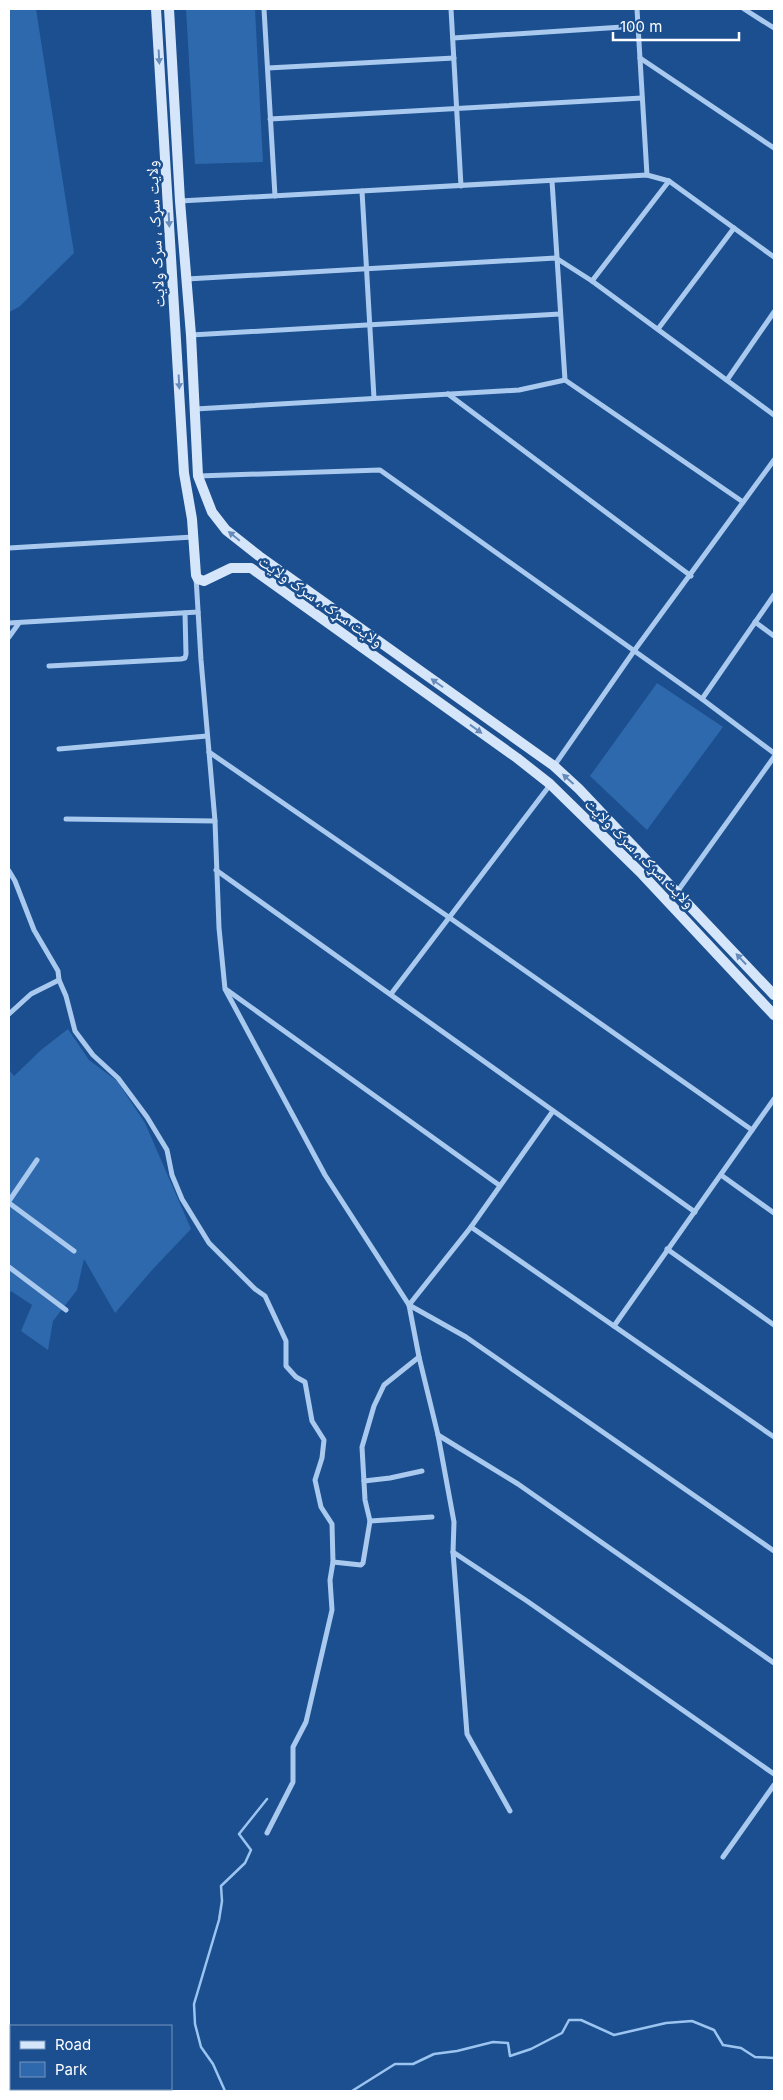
<svg xmlns="http://www.w3.org/2000/svg" width="783" height="2100" viewBox="0 0 783 2100" font-family="Inter,'Noto Naskh Arabic',sans-serif">
  <style>
    .green { fill: #2e69ad }
    .lines { fill: none; stroke-linecap: round; stroke-linejoin: round }
    .stream { stroke: #9cc4f0; stroke-width: 2.5 }
    .street { stroke: #a9c9ee; stroke-width: 5 }
    .secondary { stroke: #d6e6fa; stroke-width: 10 }
    .oneway { fill: #668bba }
    .labels { text-anchor: middle; dominant-baseline: central; stroke-width: 5; stroke-linejoin: round; paint-order: stroke }
    .street-label { font-size: 16px; fill: #fff; stroke: #1b4f8f }
  </style>
  <rect width="100%" height="100%" fill="#1b4f8f"/>
  <!-- green -->
  <g class="green">
    <polygon points="9,9 36,9 74,253 19,307 9,312"/>
    <polygon points="186,9 255,9 263,162 195,164"/>
    <polygon points="657,683 723,727 647,830 590,776"/>
    <polygon points="68,1029 89,1060 117,1081 145,1123 191,1229 153,1269 115,1313 84,1259 77,1290 53,1321 48,1350 21,1331 32,1305 11,1291 9,1294 9,1070 14,1076 41,1050"/>
  </g>
  <g class="lines">
    <!-- stream -->
    <g class="stream">
      <polyline points="225,2091 213,2064 201,2047 195,2024 194,2004 219,1920 222,1901 221,1886 245,1863 251,1850 239,1834 267,1799"/>
      <polyline points="352,2091 395,2064 413,2064 434,2054 457,2051 493,2042 508,2043 510,2056 531,2049 562,2033 569,2020 581,2020 614,2035 666,2023 692,2021 714,2030 723,2045 741,2048 755,2057 774,2058"/>
    </g>
    <!-- street -->
    <g class="street">
      <polyline points="264,9 275,196"/>
      <polyline points="451,9 461,186"/>
      <polyline points="637,9 647,175"/>
      <polyline points="744,9 774,28"/>
      <polyline points="453,38 638,26"/>
      <polyline points="640,58 774,148"/>
      <polyline points="268,68 454,58"/>
      <polyline points="270,119 642,98"/>
      <polyline points="552,181 565,380"/>
      <polyline points="669,181 592,281 774,415"/>
      <polyline points="362,191 374,398"/>
      <polyline points="180,201 647,175 669,181 774,257"/>
      <polyline points="187,279 556,258 592,281"/>
      <polyline points="658,329 734,228"/>
      <polyline points="191,335 560,314"/>
      <polyline points="727,380 774,312"/>
      <polyline points="448,394 691,576"/>
      <polyline points="195,409 519,390 565,380 743,502"/>
      <polyline points="198,476 380,470 702,699 774,753"/>
      <polyline points="9,548 193,537"/>
      <polyline points="196,577 201,660 215,821 219,928 225,989 325,1175 409,1305 419,1357 438,1435 454,1522 453,1552 467,1734 510,1811"/>
      <polyline points="755,622 774,636"/>
      <polyline points="9,623 198,612"/>
      <polyline points="9,637 19,623"/>
      <polyline points="49,666 181,659 185,658 186,654 185,613"/>
      <polyline points="702,699 774,595"/>
      <polyline points="59,749 207,736"/>
      <polyline points="209,752 450,918 752,1130"/>
      <polyline points="554,766 634,651 774,460"/>
      <polyline points="66,819 215,821"/>
      <polyline points="216,870 695,1212"/>
      <polyline points="9,871 15,881 34,930 58,971 59,980 66,996 75,1031 93,1055 118,1078 147,1117 167,1150 172,1175 182,1199 209,1243 255,1289 265,1296 286,1341 286,1366 296,1377 305,1382 312,1421 324,1440 322,1458 315,1480 321,1507 332,1524 333,1562 330,1580 332,1610 306,1722 293,1747 293,1782 267,1833"/>
      <polyline points="677,892 774,757"/>
      <polyline points="227,990 499,1185"/>
      <polyline points="391,994 550,785"/>
      <polyline points="9,1014 31,994 59,980"/>
      <polyline points="553,1111 471,1227 409,1305 466,1337 774,1551"/>
      <polyline points="721,1175 774,1213"/>
      <polyline points="9,1201 37,1160"/>
      <polyline points="9,1203 74,1251"/>
      <polyline points="471,1227 774,1437"/>
      <polyline points="667,1249 774,1325"/>
      <polyline points="9,1267 66,1310"/>
      <polyline points="614,1326 774,1099"/>
      <polyline points="438,1435 518,1484 774,1663"/>
      <polyline points="364,1481 390,1478 422,1471"/>
      <polyline points="370,1521 432,1517"/>
      <polyline points="453,1552 527,1601 774,1774"/>
      <polyline points="333,1562 361,1565 363,1563 370,1521 365,1500 362,1447 374,1406 384,1385 419,1357"/>
      <polyline points="723,1857 774,1785"/>
    </g>
    <!-- secondary -->
    <g class="secondary">
      <polyline points="156,9 184,473 192,519 196,575 198,579 204,581 231,568 251,568 517,758 550,784 642,874 774,1015"/>
      <polyline points="169,9 180,201 191,335 198,476 212,512 226,530 259,556 554,766 579,789 774,995"/>
    </g>
  </g>
  <!-- one-way arrows -->
  <defs><path id="oneway-solid" d="M-6-.8H1V-3.2L6.5 0L1 3.2V.8H-6Z" transform="scale(1.25)"/></defs>
  <g class="oneway">
    <use href="#oneway-solid" transform="translate(159 57) rotate(87)"/>
    <use href="#oneway-solid" transform="translate(169 220) rotate(87)"/>
    <use href="#oneway-solid" transform="translate(179 382) rotate(87)"/>
    <use href="#oneway-solid" transform="translate(234 536) rotate(-141)"/>
    <use href="#oneway-solid" transform="translate(437 683) rotate(-145)"/>
    <use href="#oneway-solid" transform="translate(476 729) rotate(36)"/>
    <use href="#oneway-solid" transform="translate(568 779) rotate(-138)"/>
    <use href="#oneway-solid" transform="translate(741 959) rotate(-133)"/>
  </g>
  <g class="labels">
    <!-- street labels -->
    <g class="street-label">
      <text transform="translate(155 234) rotate(-93)">ولایت سړک ، سرک ولایت</text>
      <text transform="translate(321 601) rotate(35)">ولایت سړک ، سرک ولایت</text>
      <text transform="translate(640 853) rotate(45)">ولایت سړک ، سرک ولایت</text>
    </g>
  </g>
  <!-- border -->
  <rect width="783" height="2100" fill="none" stroke="#ffffff" stroke-width="20"/>
  <!-- legend -->
  <rect x="10" y="2025" width="162" height="65" fill="#1b4f8f" stroke="#7695bc"/>
  <rect x="20" y="2041" width="25" height="8" fill="#d6e6fa" stroke="#7695bc"/>
  <text x="55" y="2050" font-size="15" fill="#ffffff">Road</text>
  <rect x="20" y="2062" width="25" height="15" fill="#2e69ad" stroke="#7695bc"/>
  <text x="55" y="2075" font-size="15" fill="#ffffff">Park</text>
  <!-- scale -->
  <path d="M613 32v8h126v-8" fill="none" stroke="#ffffff" stroke-width="2.5"/>
  <text x="620" y="32" font-size="15" fill="#ffffff" stroke="#1b4f8f" stroke-width="4" paint-order="stroke">100 m</text>
</svg>
